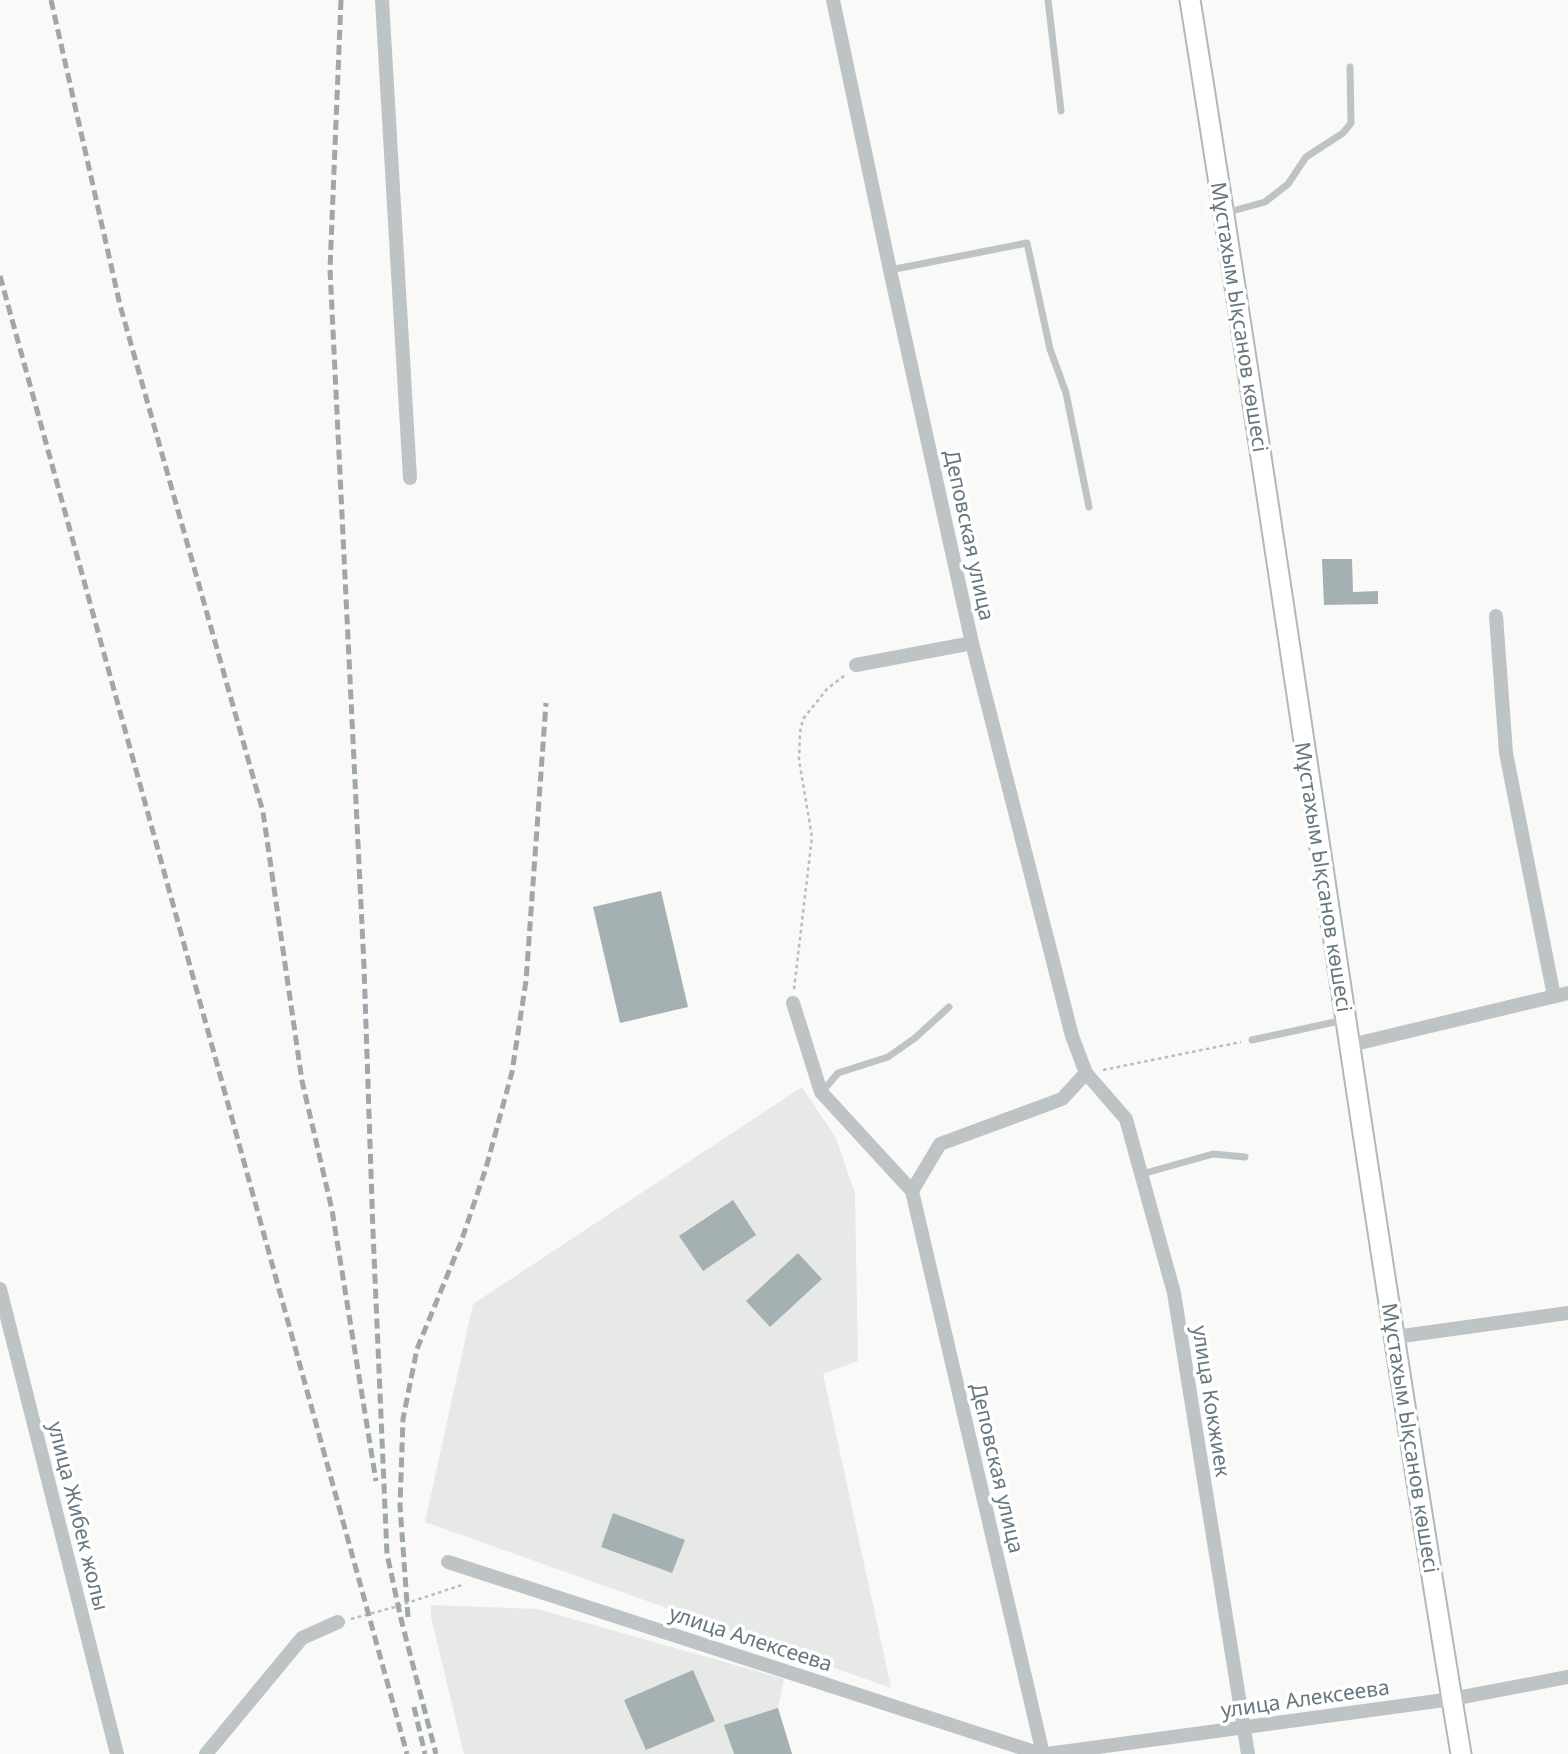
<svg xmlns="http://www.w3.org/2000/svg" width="1568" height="1754" viewBox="0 0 1568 1754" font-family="'Noto Sans',sans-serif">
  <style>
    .built { fill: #e7e9e7 }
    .building { fill: #a5b0b3 }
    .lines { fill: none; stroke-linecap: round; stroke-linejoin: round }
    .secondary-casing { stroke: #b1b8bb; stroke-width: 23 }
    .path { stroke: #b9bdbf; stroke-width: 2.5; stroke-dasharray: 3.5 3.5; stroke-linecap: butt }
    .lane { stroke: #bec4c6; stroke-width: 7 }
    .street { stroke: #bec4c6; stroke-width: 14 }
    .secondary { stroke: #fff; stroke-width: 19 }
    .rail { stroke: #9ea7ab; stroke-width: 5; stroke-dasharray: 10 5; stroke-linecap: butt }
    .labels { text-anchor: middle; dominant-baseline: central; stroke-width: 7; stroke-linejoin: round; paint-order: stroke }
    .street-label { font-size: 21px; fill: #66787f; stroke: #fff }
  </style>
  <rect width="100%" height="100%" fill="#f9f9f7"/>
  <!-- built -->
  <g class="built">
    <polygon points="802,1087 836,1138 855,1194 858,1361 823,1374 891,1688 425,1522 473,1304"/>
    <polygon points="431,1605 538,1609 784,1679 778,1708 792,1754 464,1754 431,1617"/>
  </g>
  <!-- building -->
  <g class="building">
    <polygon points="1322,559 1352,559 1353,592 1378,591 1378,604 1324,605"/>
    <polygon points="661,891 688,1007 620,1023 593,907"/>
    <polygon points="733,1200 756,1235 703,1271 679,1236"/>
    <polygon points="798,1253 822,1279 770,1327 746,1301"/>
    <polygon points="613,1513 685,1540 672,1573 601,1547"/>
    <polygon points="693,1670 715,1721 646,1750 624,1700"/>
    <polygon points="778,1708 792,1754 734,1754 724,1725"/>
  </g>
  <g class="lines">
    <!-- secondary casing -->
    <g class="secondary-casing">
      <path id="secondary" d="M1190 0C1284 584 1364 1170 1461 1754"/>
    </g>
    <!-- path -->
    <g class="path">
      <polyline points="794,989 812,837 799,760 800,732 803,719 827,689 845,675"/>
      <polyline points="1103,1070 1241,1042"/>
      <polyline points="351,1619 395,1607 465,1584"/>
    </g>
    <!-- lane -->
    <g class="lane">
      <polyline points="1048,0 1061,111"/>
      <polyline points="1225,213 1265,202 1288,184 1306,157 1343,133 1351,123 1350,67"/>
      <polyline points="890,270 1027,243 1050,349 1066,393 1089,507"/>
      <polyline points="1252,1040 1344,1020"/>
      <polyline points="822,1092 838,1073 888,1057 915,1038 949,1007"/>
      <polyline points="1142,1174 1213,1154 1245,1157"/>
    </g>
    <!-- street -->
    <g class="street">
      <polyline points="382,0 410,478"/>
      <polyline points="833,0 890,270 972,643 1072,1036 1086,1073 1126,1119 1174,1293 1248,1754"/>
      <polyline points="1496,616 1506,753 1554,996"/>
      <polyline points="856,665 972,643"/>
      <polyline points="793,1003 821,1092 912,1191 1043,1754"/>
      <polyline points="1351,1045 1568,993"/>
      <polyline points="912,1191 940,1144 1062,1099 1086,1073"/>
      <polyline points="0,1289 117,1754"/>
      <polyline points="1395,1337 1568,1313"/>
      <polyline points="448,1562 1041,1754"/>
      <polyline points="206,1754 302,1638 338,1622"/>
      <polyline points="1047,1754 1452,1699 1568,1677"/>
    </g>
    <!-- secondary -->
    <use href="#secondary" class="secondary"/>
    <!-- rail -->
    <g class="rail">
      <polyline points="51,0 120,305 263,812 302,1081 332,1210 376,1481"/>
      <polyline points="341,0 330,269 364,966 373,1232 387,1554 401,1619 436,1754"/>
      <polyline points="0,276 407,1754"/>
      <polyline points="408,1617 400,1506 403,1419 417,1349 461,1242 486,1168 512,1072 526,981 546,703"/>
      <polyline points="414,1707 425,1754"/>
    </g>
  </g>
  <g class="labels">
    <!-- street labels -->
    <g class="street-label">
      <text transform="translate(1240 317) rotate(81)">Мұстахым Ықсанов көшесі</text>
      <text transform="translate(970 535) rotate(78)">Деповская улица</text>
      <text transform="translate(1324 877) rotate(81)">Мұстахым Ықсанов көшесі</text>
      <text transform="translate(1212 1401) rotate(81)">улица Кокжиек</text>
      <text transform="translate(1411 1438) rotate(81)">Мұстахым Ықсанов көшесі</text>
      <text transform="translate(998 1468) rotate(77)">Деповская улица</text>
      <text transform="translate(79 1516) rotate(76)">улица Жибек жолы</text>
      <text transform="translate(751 1638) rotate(18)">улица Алексеева</text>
      <text transform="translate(1305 1698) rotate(-8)">улица Алексеева</text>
    </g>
  </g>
</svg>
